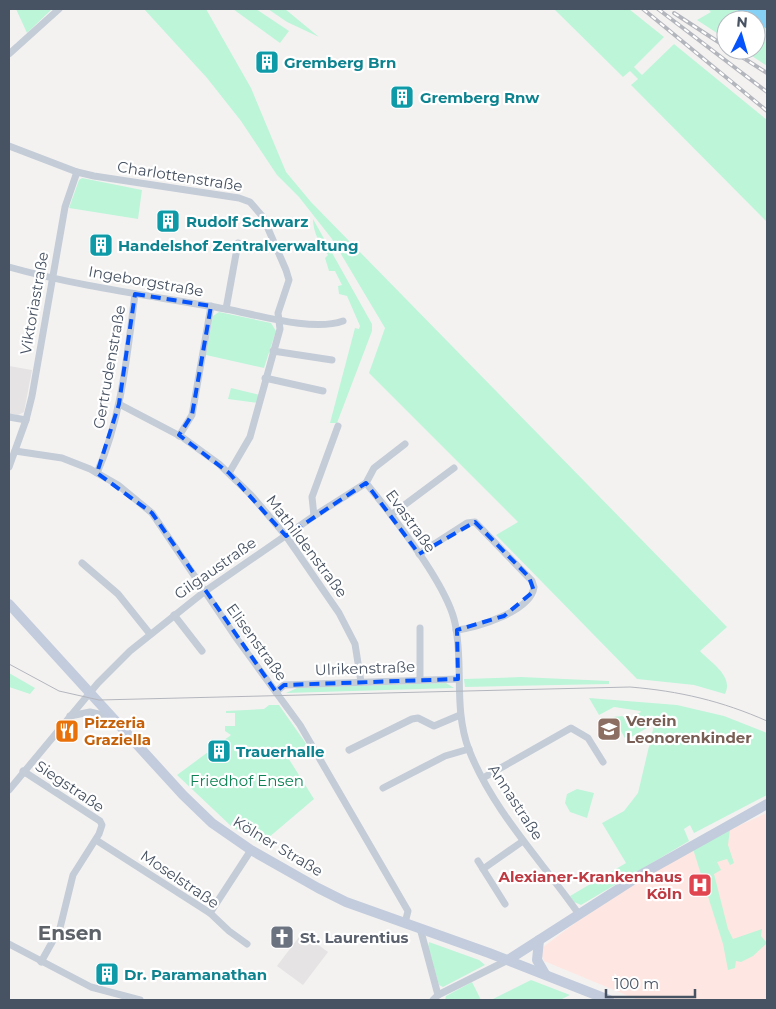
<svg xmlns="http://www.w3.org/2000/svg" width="776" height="1009" viewBox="0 0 776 1009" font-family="Montserrat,sans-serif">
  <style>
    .education { fill: #e5e3e3 }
    .medical { fill: #fee7e2 }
    .green { fill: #bdf5d9 }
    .water { fill: #85d1f6 }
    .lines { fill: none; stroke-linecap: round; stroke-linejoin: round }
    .street { stroke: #c4ccd7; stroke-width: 7 }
    .secondary { stroke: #c3ccdc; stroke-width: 10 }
    .tram { stroke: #b3b6bd; stroke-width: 1 }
    .rail-casing { stroke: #b3b6bd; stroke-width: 4 }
    .rail { stroke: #fff; stroke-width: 2; stroke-dasharray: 5.5; stroke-linecap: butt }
    .marked { fill: none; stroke: #0553fb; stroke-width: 4; stroke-dasharray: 10 6; stroke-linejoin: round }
    .labels { text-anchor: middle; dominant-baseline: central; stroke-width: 4.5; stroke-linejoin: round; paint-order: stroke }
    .culture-label { font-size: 15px; font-weight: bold; fill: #0d838f; stroke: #fff; text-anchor: start }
    .street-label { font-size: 15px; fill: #475262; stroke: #fff }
    .education-label { font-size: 15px; font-weight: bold; fill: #785e54; stroke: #fff; text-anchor: start }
    .food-label { font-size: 15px; font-weight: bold; fill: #c56008; stroke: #fff; text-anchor: start }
    .park-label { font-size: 15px; fill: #0d8254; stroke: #fff }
    .health-label { font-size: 15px; font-weight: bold; fill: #be3a42; stroke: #fff; text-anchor: end }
    .worship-label { font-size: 15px; font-weight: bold; fill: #5b616d; stroke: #fff; text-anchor: start }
    .district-label { font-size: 20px; font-weight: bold; fill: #5d6168; stroke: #fff }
  </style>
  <rect width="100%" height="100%" fill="#f4f2f1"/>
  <!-- education -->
  <g class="education">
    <polygon points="9,366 32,370 24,412 18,415 9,414"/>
    <polygon points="302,933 328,952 303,985 277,966"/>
  </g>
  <!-- medical -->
  <polygon class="medical" points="767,813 767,1000 638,1000 544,961 541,953 543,947 575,923 690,848"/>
  <!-- green -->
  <g class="green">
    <polygon points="16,9 52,9 27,33"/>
    <path d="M144 9H206L251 88 286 172 311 202 727 627 700 651C711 663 734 676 725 694L694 685 637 679 496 535 518 522 369 373 385 328 332 239 299 197 277 175 241 121 207 78Z"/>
    <polygon points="233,9 256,9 289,31 280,43"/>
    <polygon points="268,9 285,9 319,37 287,22"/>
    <polygon points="554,9 629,9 664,37 634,67 642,75 674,44 767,120 767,222 631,85 638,79 630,71 623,77"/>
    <polygon points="708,9 737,10 754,20 726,20 726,39 697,20 711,12"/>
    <polygon points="756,21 767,29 767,66 743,50 756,50"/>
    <polygon points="82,178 142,190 138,219 69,208 79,180"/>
    <path d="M313 219 372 324V331L337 423H330L355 328 359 329 360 326 347 296 339 294 338 286 342 285 335 271H329L325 258 328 255C320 245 313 232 313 219Z"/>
    <polygon points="219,312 271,323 276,331 264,368 206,355 213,316"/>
    <polygon points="231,388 260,395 258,403 228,399"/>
    <polygon points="9,673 35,688 30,694 9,687"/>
    <polygon points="521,677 609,681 609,684 465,687 464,679"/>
    <polygon points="446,683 454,688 286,693 297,688"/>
    <polygon points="589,698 677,705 724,716 767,733 767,795 694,833 690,825 684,829 689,841 581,905 574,902 570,896 626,863 602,823 624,811 638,793 654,725 647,718 647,728 626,740 613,717 622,716 628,719 641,712 640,711 614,707 599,715"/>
    <polygon points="269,705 279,705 307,745 287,756 314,799 261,844 231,826 177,775 231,735 225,731 225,726 235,726 235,713 226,713 226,711 264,709"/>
    <polygon points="577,789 594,793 587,818 570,812 565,803 567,794"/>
    <polygon points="730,829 728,845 734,863 730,865 727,859 717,862 721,870 714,874 728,929 733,939 762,929 761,936 767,943 753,956 741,962 736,961 735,968 728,970 723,944 693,849"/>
    <polygon points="429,942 479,960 485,965 443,987 439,985 428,947"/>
    <polygon points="531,980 570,995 560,1000 491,1000"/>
    <polygon points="472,982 481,1000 445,1000 446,996"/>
  </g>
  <!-- water -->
  <polygon class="water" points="729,9 767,9 767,29 737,10"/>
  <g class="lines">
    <!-- street -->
    <g class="street">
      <polyline points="9,54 59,9"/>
      <polyline points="9,146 77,172 94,176 239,198 250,202 263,217 286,270 289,280 278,313 280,329 250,437 229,473"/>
      <path d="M9 267C80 287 154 296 226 309 258 315 313 332 343 321"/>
      <polyline points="226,309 238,243"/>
      <polyline points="273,351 332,360"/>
      <polyline points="265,378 323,391"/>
      <polyline points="119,404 182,437 219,464 251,495 286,536 339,613 355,644 361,682"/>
      <polyline points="9,417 26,420"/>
      <polyline points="179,436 192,415 211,306"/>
      <polyline points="15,451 62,458 90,469 118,485 152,513 237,639 300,725 408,911 405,923"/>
      <polyline points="9,467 26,420 32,396 65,207 77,172"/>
      <path d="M97 473C122 416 127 355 135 294"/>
      <polyline points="366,483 374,468 405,444"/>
      <polyline points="391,515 454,468"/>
      <path d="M314 516 366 483C392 515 447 584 455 623 464 665 453 708 469 750 493 811 541 860 578 913"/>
      <path d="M419 554 467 523 475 522 532 581 534 587C531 611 477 628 456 630"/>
      <polyline points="82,563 118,594 150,634"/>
      <polyline points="174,615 202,651"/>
      <polyline points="420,680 420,628"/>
      <polyline points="276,692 284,685 458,679"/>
      <polyline points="70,716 90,712 111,717"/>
      <polyline points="349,750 412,719 418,718 434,726 460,715"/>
      <polyline points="23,771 100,821 102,825 99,834 73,875 60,928 41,962"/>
      <polyline points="483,778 571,728 588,738 603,762"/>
      <polyline points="383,788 445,756 469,749"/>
      <polyline points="9,790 98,683 130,651 204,592 314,516 312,497 338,426"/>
      <polyline points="96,840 210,913 229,931 247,944"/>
      <polyline points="478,861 483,869"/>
      <polyline points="505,904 483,869 523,841"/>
      <polyline points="210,913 251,850"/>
      <polyline points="420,928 438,995"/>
      <polyline points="9,944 91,987 140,1000"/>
      <polyline points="433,1000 438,995 508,960"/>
    </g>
    <!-- secondary -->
    <g class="secondary">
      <polyline points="9,604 183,795 212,823 251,850 318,888 346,902 489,953 609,1000"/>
      <polyline points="539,940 537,960 545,974"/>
      <polyline points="508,960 642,874 767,804"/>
    </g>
    <!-- tram -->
    <path class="tram" d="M9 664 59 691 99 700 630 687C679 691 722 701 767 721"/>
    <!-- rail casing -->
    <g class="rail-casing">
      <g id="rail">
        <polyline points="643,9 767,111"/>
        <polyline points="658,9 767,92"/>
        <polyline points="674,13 726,47"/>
        <polyline points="731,50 767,73"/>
      </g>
    </g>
    <!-- rail -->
    <use href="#rail" class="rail"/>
  </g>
  <!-- marked area -->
  <path class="marked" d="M135 294 211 306 192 415 179 435 229 473 286 536 366 483 419 554 475 522 529 577 534 591 504 616 457 630 458 679 284 685 276 692 152 513 97 473 119 404Z"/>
  <!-- icons -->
  <defs>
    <g id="building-square" transform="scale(1.25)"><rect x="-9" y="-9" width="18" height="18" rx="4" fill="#0f9aa8" stroke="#fff"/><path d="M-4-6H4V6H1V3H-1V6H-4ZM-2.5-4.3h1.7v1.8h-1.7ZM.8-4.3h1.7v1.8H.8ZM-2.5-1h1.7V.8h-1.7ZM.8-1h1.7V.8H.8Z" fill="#fff"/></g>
    <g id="school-square" transform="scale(1.25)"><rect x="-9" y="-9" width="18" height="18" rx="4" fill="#8d6e63" stroke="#fff"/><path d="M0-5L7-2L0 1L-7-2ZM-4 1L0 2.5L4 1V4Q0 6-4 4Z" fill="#fff"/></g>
    <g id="restaurant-square" transform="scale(1.25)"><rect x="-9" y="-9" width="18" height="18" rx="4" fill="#e8710a" stroke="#fff"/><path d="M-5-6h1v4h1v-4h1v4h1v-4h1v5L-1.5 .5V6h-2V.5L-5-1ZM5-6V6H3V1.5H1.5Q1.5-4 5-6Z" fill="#fff"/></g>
    <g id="hospital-square" transform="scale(1.25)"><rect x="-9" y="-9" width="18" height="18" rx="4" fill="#e0444e" stroke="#fff"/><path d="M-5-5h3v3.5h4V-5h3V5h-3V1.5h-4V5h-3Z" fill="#fff"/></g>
    <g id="church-square" transform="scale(1.25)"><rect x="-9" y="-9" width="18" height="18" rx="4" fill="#6b7280" stroke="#fff"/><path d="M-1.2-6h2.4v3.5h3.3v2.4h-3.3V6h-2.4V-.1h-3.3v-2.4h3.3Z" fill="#fff"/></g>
  </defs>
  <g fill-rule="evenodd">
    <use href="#building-square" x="267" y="62"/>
    <use href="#building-square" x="402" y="97"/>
    <use href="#building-square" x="168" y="221"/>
    <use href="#building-square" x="101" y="245"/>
    <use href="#school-square" x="609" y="729"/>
    <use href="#restaurant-square" x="67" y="731"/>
    <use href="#building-square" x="219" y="751"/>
    <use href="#hospital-square" x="700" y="885"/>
    <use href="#church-square" x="282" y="937"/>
    <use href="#building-square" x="107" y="974"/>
  </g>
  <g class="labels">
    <!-- culture labels -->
    <g class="culture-label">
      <text x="284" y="62">Gremberg Brn</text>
      <text x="420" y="97">Gremberg Rnw</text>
      <text x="186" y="221">Rudolf Schwarz</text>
      <text x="118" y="245">Handelshof Zentralverwaltung</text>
      <text x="236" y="751">Trauerhalle</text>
      <text x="124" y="974">Dr. Paramanathan</text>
    </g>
    <!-- street labels -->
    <g class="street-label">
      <text transform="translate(180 176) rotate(9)">Charlottenstraße</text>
      <text transform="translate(146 281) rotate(10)">Ingeborgstraße</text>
      <text transform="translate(34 303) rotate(-80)">Viktoriastraße</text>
      <text transform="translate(109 367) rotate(-80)">Gertrudenstraße</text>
      <text transform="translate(411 521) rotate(54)">Evastraße</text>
      <text transform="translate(307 546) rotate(53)">Mathildenstraße</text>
      <text transform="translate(215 568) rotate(-35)">Gilgaustraße</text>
      <text transform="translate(257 642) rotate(54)">Elisenstraße</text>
      <text transform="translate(365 668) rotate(-2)">Ulrikenstraße</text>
      <text transform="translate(70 786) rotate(34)">Siegstraße</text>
      <text transform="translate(516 802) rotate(57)">Annastraße</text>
      <text transform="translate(278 846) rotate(31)">Kölner Straße</text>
      <text transform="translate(180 879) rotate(34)">Moselstraße</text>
    </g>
    <!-- education labels -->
    <g class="education-label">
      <text x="626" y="720">Verein<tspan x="626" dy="17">Leonorenkinder</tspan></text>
    </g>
    <!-- food labels -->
    <g class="food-label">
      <text x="84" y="722">Pizzeria<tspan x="84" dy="17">Graziella</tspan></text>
    </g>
    <!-- park labels -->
    <g class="park-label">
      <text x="247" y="780">Friedhof Ensen</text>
    </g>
    <!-- health labels -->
    <g class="health-label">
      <text x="682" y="876">Alexianer-Krankenhaus<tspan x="682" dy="17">Köln</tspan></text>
    </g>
    <!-- worship labels -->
    <g class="worship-label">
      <text x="300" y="937">St. Laurentius</text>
    </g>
    <!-- district labels -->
    <g class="district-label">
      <text x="70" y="933">Ensen</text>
    </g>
  </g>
  <!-- border -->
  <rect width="776" height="1009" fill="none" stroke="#475262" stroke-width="20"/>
  <!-- north arrow -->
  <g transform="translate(741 35) rotate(5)"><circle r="24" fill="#ffffff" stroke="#b5bac0"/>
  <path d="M0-4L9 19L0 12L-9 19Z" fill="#0553fb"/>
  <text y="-8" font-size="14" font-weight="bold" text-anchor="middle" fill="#475262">N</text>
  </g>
  <!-- scale -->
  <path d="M606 989v8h89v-8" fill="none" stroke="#475262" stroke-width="2.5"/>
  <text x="614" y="989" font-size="15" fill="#475262" stroke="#ffffff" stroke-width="4" paint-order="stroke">100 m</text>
</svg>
